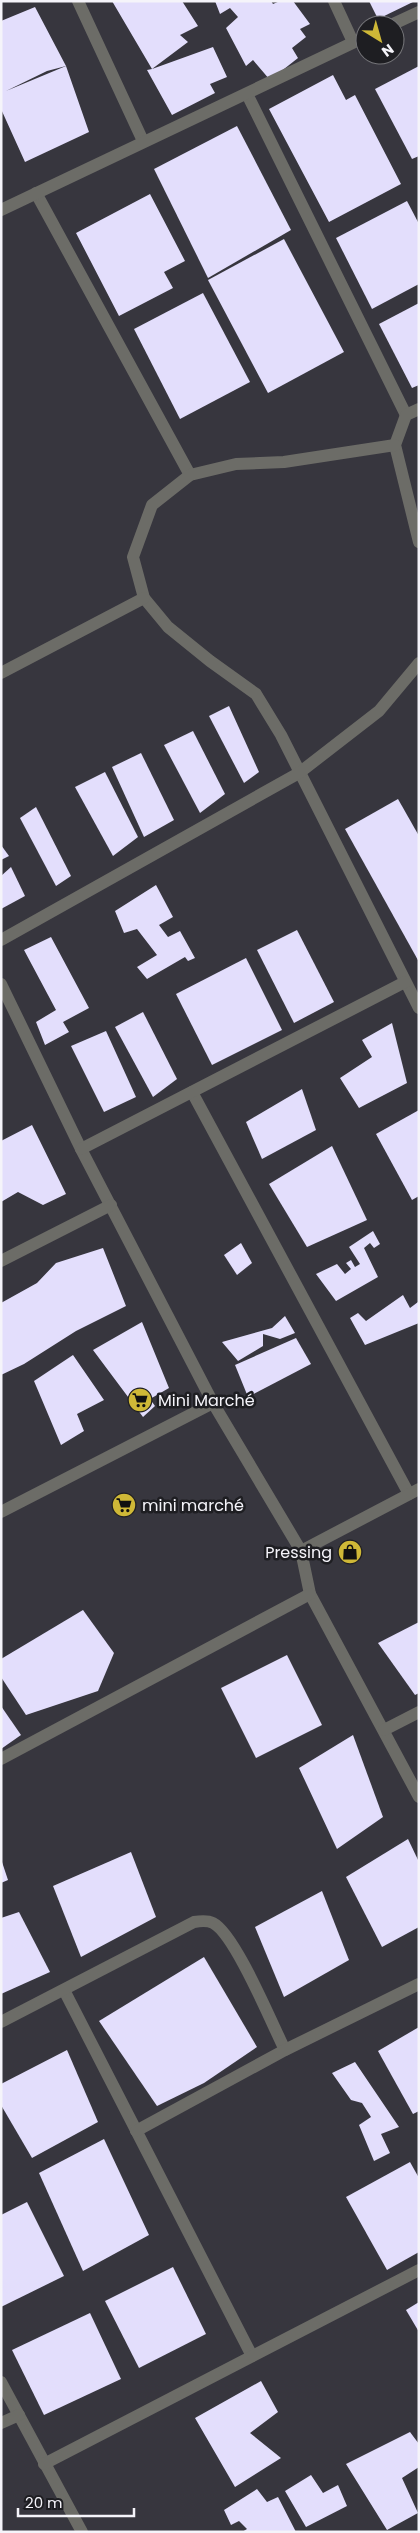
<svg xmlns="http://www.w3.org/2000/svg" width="420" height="2533" viewBox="0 0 420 2533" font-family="Poppins,sans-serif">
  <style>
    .building { fill: #e3defc }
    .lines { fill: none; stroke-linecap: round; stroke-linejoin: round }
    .minor { stroke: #6c6c67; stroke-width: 12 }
    .labels { text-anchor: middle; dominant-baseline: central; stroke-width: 5; stroke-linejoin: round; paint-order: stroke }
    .poi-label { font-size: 16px; fill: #f5f4fa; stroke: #1e1e22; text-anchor: start }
  </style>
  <rect width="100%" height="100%" fill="#37363e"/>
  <!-- building -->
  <g class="building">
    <polygon points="112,1 182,1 198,26 180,35 188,42 152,69 213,47 227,77 210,84 215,93 172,115 147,70 152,69"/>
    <polygon points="215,1 271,1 273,4 280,1 293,1 310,24 300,29 306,37 292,48 298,58 270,80 253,60 246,66 226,28 238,17 230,8 220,14"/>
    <polygon points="369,1 415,1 378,19"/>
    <polygon points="35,7 66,66 47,71 6,91 66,66 89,132 25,162 1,109 1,21"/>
    <polygon points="419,66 419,156 412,159 375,89"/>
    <polygon points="333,75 346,100 355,95 401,184 329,222 269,109"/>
    <polygon points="237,126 291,230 208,278 154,169"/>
    <polygon points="150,194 185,261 164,272 173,288 119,316 76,233"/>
    <polygon points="407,201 419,224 419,284 372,309 336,238"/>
    <polygon points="284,239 344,352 268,393 208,280"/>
    <polygon points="203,293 250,382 180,419 134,329"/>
    <polygon points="419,303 419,385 412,388 379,324"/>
    <polygon points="229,706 259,772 244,783 209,716"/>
    <polygon points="193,731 225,794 200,813 164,745"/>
    <polygon points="141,753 174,820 144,837 112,767"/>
    <polygon points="105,772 138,837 113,856 75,787"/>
    <polygon points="398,799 419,836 419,962 345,829"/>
    <polygon points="36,807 71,876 56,886 20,818"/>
    <polygon points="1,845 9,856 1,860"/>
    <polygon points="11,867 25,896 1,909 1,876"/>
    <polygon points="156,885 173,917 159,925 168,937 180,931 195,958 188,961 185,957 147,979 137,967 157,955 137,929 124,933 115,911"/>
    <polygon points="297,930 334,1002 294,1023 257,950"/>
    <polygon points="51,937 89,1008 63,1022 69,1032 45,1045 36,1022 56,1010 24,950"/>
    <polygon points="246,958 282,1030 212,1065 176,994"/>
    <polygon points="143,1012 177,1079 153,1097 115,1027"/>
    <polygon points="392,1023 407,1083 359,1108 340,1078 372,1057 362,1040"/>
    <polygon points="106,1031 136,1097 104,1112 71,1046"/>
    <polygon points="302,1089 316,1130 262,1159 246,1122"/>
    <polygon points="419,1110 419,1196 412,1200 376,1134"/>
    <polygon points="32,1125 66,1194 43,1205 18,1192 1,1202 1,1141"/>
    <polygon points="332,1146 367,1220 307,1247 269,1184"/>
    <polygon points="373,1231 380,1244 374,1248 370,1243 364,1248 378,1277 336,1301 316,1274 337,1264 345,1274 351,1269 346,1263 351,1260 355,1267 360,1264 349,1247"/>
    <polygon points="241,1243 252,1263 237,1275 224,1255"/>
    <polygon points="103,1248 126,1306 76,1331 24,1364 1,1375 1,1303 37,1283 56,1263"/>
    <polygon points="403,1295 410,1308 418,1302 419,1323 365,1345 350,1318 358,1313 366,1321"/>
    <polygon points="285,1316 295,1333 280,1339 263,1334 263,1346 238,1361 222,1342 272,1328"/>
    <polygon points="142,1322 169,1388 150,1399 155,1406 143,1417 93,1350"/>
    <polygon points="296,1338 311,1364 248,1397 235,1365"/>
    <polygon points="73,1355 104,1400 77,1414 84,1431 61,1445 34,1381"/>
    <polygon points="83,1610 114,1653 98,1691 26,1715 1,1677 1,1659"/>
    <polygon points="419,1622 419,1693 415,1695 378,1643"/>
    <polygon points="287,1655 322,1725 256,1758 221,1688"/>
    <polygon points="1,1706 21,1735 1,1749"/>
    <polygon points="353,1735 383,1817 337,1849 299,1768"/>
    <polygon points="408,1839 419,1862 419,1927 382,1947 346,1877"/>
    <polygon points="131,1852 156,1917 81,1957 53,1886"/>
    <polygon points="1,1859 8,1880 1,1883"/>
    <polygon points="322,1891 349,1960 284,1997 255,1927"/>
    <polygon points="19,1912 50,1972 1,1994 1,1918"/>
    <polygon points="204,1957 257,2047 204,2083 157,2106 99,2021"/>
    <polygon points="419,2027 419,2111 413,2114 378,2051"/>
    <polygon points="67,2050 98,2122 32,2158 1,2105 1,2084"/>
    <polygon points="355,2062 399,2127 381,2134 390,2153 374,2161 359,2125 371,2117 362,2103 351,2100 332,2073"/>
    <polygon points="104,2139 149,2235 83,2271 39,2173"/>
    <polygon points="410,2162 419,2178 419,2252 387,2270 346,2197"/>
    <polygon points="27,2202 64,2276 1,2307 1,2215"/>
    <polygon points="173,2267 206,2334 139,2368 105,2301"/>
    <polygon points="419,2302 419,2332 406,2310"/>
    <polygon points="90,2313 121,2379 44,2415 12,2350"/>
    <polygon points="261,2381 278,2412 250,2433 281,2458 235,2487 195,2418"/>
    <polygon points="410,2432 419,2444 419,2467 402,2478 418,2513 387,2530 346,2464"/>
    <polygon points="311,2475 323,2493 338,2485 347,2506 306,2527 285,2491"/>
    <polygon points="257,2489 267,2502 278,2497 296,2532 242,2532 247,2529 239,2521 231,2525 224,2510"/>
  </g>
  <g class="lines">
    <!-- minor -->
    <g class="minor">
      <polyline points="78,1 143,141"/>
      <polyline points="334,1 353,42"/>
      <polyline points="391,25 419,12"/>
      <polyline points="247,94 406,415"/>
      <polyline points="36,193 190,475"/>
      <polyline points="1,210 365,37"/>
      <polyline points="419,409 406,415 395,445 419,542"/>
      <polyline points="395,445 284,462 236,464 190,475 152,505 133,557 144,598 168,627 210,661 256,694 281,735 419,1008"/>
      <polyline points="1,673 144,598"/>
      <polyline points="1,940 299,773 379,711 419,663"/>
      <polyline points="1,984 81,1149 213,1403 301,1551 310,1594 419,1797"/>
      <polyline points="192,1092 409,1494"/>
      <polyline points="81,1149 405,982"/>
      <polyline points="1,1261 111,1205"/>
      <polyline points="1,1512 213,1403"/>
      <polyline points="301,1551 419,1489"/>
      <polyline points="384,1730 419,1712"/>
      <polyline points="1,1759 310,1594"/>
      <polyline points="64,1990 252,2356"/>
      <path d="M1 2022 194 1922C200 1921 207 1920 213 1923 235 1934 272 2024 285 2050"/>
      <polyline points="136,2131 285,2050 419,1984"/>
      <polyline points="1,2382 82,2532"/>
      <polyline points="1,2423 19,2415"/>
      <polyline points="44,2464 419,2270"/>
    </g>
  </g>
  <!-- icons -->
  <defs>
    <g id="supermarket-disc" transform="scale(1.25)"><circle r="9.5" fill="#cfb837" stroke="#1e1e22"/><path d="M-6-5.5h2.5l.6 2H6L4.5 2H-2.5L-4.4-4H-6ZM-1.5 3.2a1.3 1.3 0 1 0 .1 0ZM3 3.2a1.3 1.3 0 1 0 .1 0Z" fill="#111"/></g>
    <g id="shop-disc" transform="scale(1.25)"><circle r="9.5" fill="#cfb837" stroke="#1e1e22"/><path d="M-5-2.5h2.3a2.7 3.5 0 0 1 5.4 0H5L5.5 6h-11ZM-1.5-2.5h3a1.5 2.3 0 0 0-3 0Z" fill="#111"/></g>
  </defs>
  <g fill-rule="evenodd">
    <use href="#supermarket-disc" x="140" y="1400"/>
    <use href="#supermarket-disc" x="124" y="1505"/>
    <use href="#shop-disc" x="350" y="1552"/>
  </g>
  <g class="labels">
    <!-- poi labels -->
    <g class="poi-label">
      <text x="158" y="1400">Mini Marché</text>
      <text x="142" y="1505">mini marché</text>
      <text x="332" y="1552" text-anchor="end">Pressing</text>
    </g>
  </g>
  <!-- border -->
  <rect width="420" height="2533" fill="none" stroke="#f5f4fa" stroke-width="5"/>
  <!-- north arrow -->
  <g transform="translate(380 40) rotate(143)"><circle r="24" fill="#1e1e22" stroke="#747478"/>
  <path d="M0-4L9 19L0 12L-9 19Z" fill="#cfb837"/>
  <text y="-8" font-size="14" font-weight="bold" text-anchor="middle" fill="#f5f4fa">N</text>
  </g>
  <!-- scale -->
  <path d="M18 2508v8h116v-8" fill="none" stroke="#f5f4fa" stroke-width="2.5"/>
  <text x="25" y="2508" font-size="15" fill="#f5f4fa" stroke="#1e1e22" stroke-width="4" paint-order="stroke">20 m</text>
</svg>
